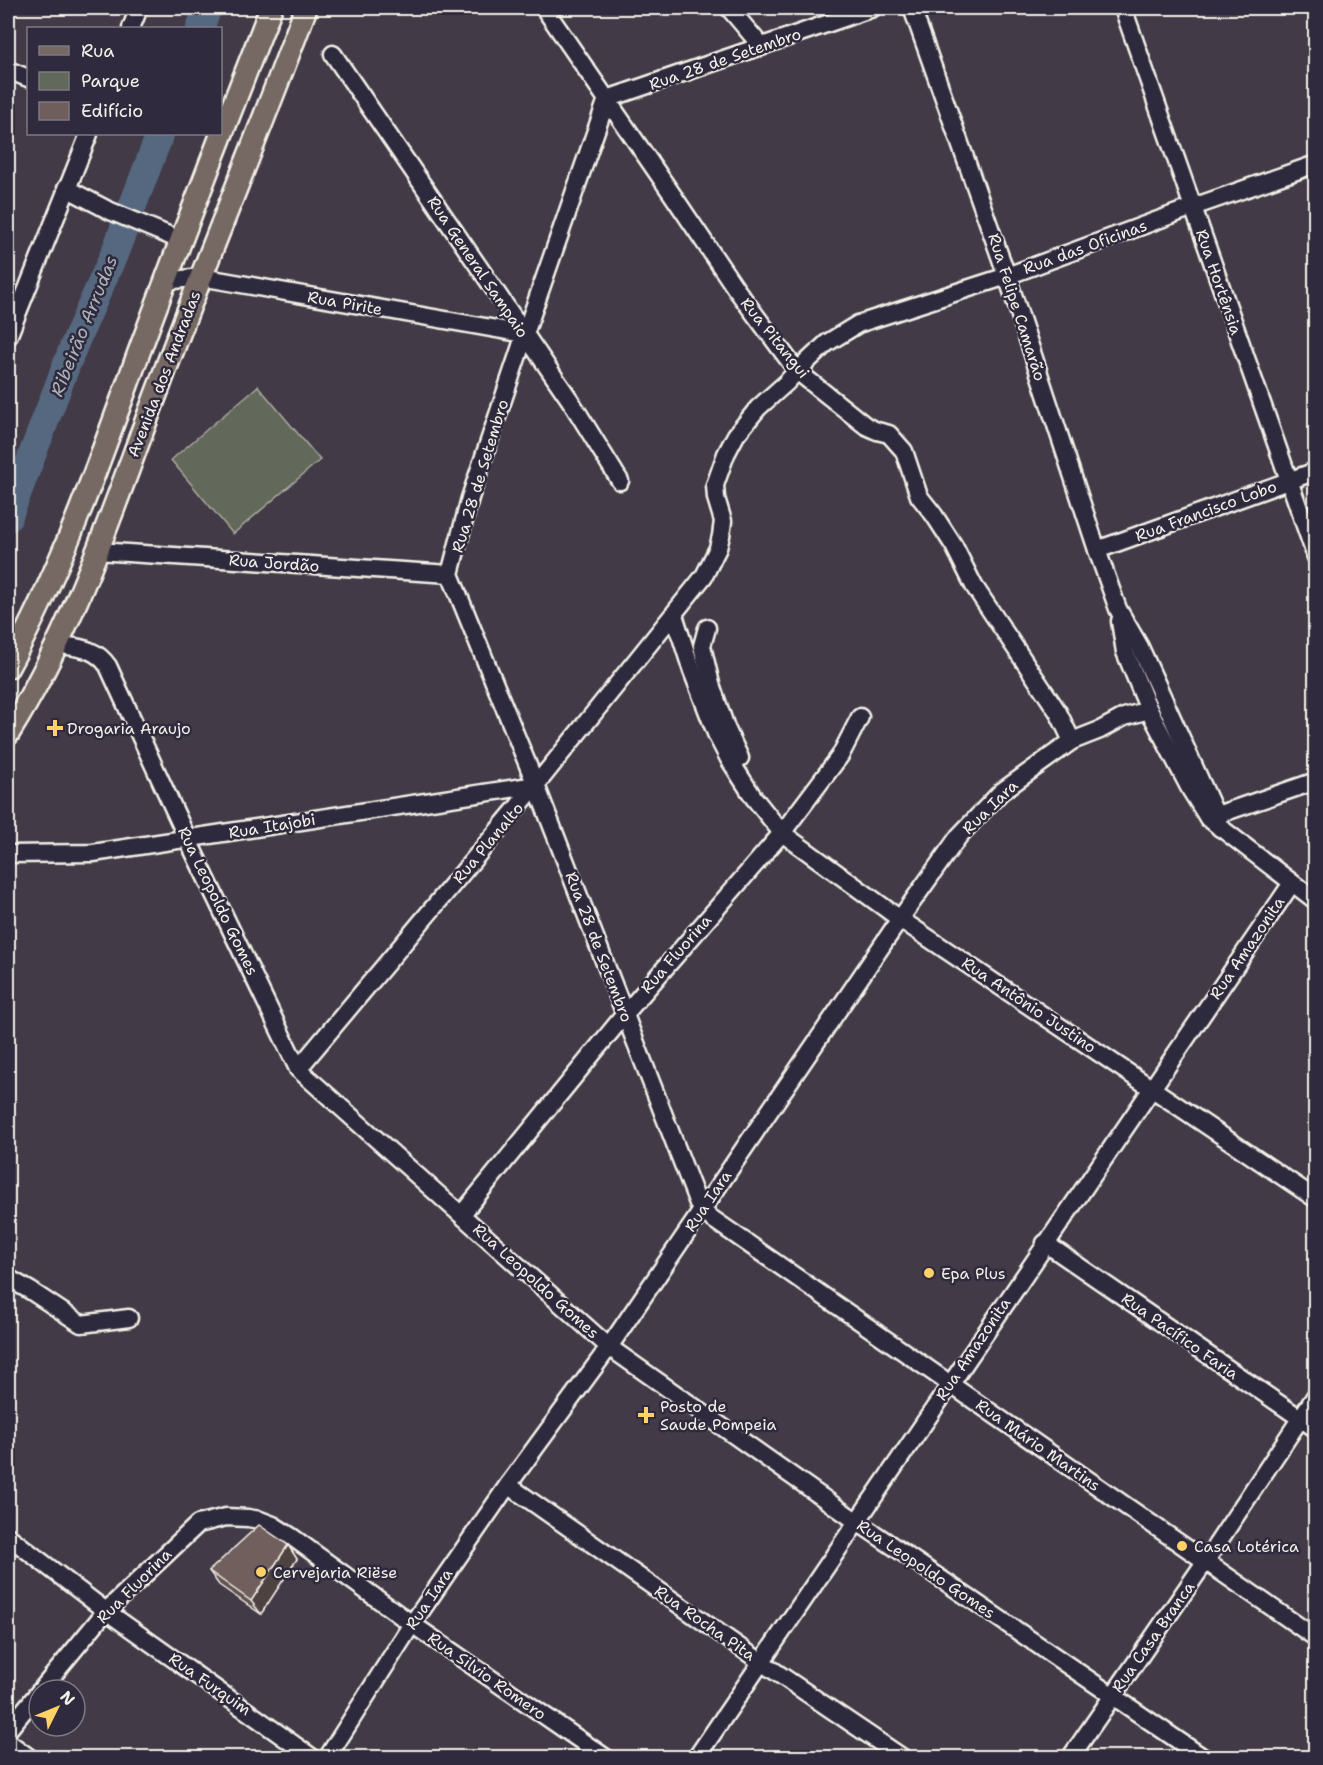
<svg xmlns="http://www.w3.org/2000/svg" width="1323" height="1765" viewBox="0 0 1323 1765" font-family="'Shantell Sans',sans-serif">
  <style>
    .green { fill: #62685a; stroke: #abaca1; stroke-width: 1.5 }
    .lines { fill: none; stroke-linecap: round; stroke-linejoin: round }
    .river { stroke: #546780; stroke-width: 28 }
    .minor-casing { stroke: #f4f1e8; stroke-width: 21 }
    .major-casing { stroke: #f4f1e8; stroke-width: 26 }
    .minor { stroke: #2f2a3d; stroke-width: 16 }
    .major { stroke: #766964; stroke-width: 21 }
    .wall { fill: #605150; stroke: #f4f1e8; stroke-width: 1.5 }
    .shaded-wall { fill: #4e4241; stroke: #f4f1e8; stroke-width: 1.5 }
    .building { fill: #705e5d; stroke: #f4f1e8; stroke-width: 1.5 }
    .poi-dot { fill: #ffd166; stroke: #2f2a3d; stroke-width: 2 }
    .labels { text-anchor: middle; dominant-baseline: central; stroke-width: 5; stroke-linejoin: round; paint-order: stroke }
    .street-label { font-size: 16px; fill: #f4f1e8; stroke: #2f2a3d }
    .poi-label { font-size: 16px; fill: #f4f1e8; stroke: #2f2a3d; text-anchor: start }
    .water-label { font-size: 18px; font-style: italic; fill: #acb3b9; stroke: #2f2a3d }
  </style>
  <rect width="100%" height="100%" fill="#423a47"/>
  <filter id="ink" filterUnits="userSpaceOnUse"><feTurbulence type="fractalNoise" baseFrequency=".0167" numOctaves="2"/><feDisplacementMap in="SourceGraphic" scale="12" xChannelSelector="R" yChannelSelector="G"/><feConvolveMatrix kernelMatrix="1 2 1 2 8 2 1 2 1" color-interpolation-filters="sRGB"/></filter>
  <g filter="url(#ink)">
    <!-- green -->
    <polygon class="green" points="258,386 320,460 233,534 171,460"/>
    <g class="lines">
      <!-- river -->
      <g class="river">
        <polyline points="200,28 208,8"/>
        <polyline points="8,518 74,345 115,252 160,134"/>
      </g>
      <!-- minor casing -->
      <g class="minor-casing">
        <g id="minor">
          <polyline points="544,8 674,197 736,289 797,371 866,426 877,431 889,434 904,451 919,496 934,515 954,546 974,586 1058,712 1072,741"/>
          <polyline points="729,8 762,47"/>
          <polyline points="912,8 1007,276 1097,550 1118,609 1140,647 1216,815 1220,828"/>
          <polyline points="1123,8 1316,557"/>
          <polyline points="131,28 139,8"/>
          <polyline points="333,54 570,400 620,481"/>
          <polyline points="8,70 28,78"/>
          <polyline points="607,99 525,334 470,498 450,574 536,785 701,1211 1316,1638"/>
          <polyline points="607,99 873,8"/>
          <polyline points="66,188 108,210 180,240"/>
          <polyline points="165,281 201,277 525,334"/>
          <polyline points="8,337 89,134"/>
          <polyline points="1097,550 1316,471"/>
          <polyline points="97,551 450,574"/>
          <polyline points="674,615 692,671 717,736 729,759 754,798 782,833 900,919 1316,1199"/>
          <polyline points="1120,621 1125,652 1149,710 1190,789 1208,818 1316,901"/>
          <polyline points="707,628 702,646 711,684 726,728 740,758"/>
          <path d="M56 644C78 648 95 647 108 666L188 840 298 1069 609 1347 856 1521 1204 1758"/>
          <polyline points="1208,818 1316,781"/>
          <polyline points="8,854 93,853 536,785"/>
          <polyline points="298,1069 536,785 704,576 718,548 721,536 723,521 716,498 715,485 726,454 736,435 758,408 786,383 797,371 827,343 858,324 1007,276 1193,207 1316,164"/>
          <polyline points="462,1214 625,1014 782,833 840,756 860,717"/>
          <polyline points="1045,1243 1316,1429"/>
          <polyline points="8,1278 31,1291 81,1324 129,1318"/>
          <polyline points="508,1485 761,1662 903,1758"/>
          <polyline points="8,1536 106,1611 313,1758"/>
          <polyline points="41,1690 106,1611 198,1524 226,1517 248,1518 260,1520 273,1525 292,1537 412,1624 606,1758"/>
          <polyline points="8,1730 39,1692"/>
          <polyline points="8,1742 30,1758"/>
          <polyline points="327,1758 412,1624 508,1485 609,1347 900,919 959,836 1001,792 1072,741 1100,730 1124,717 1149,710"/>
          <polyline points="696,1758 1292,883"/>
          <polyline points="1070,1758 1205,1562 1316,1395"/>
        </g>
      </g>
      <!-- major casing -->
      <g class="major-casing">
        <g id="major">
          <path d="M8 667C64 565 102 453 142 344 184 231 227 119 271 8"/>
          <path d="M8 734C76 626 115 502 160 384 207 258 259 134 306 8"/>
        </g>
      </g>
      <!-- minor -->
      <use href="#minor" class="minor"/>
      <!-- major -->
      <use href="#major" class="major"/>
    </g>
    <!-- wall -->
    <polygon class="wall" points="288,1545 297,1559 261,1614 219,1585 209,1571"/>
    <!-- shaded-wall -->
    <polygon class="shaded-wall" points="288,1545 297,1559 261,1614 251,1601"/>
    <!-- building -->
    <polygon class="building" points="259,1525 288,1545 251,1601 209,1571"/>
  </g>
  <!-- markers -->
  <g class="poi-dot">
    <path d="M52 719h6v6h6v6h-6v6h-6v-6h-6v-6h6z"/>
    <circle cx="929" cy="1273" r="6"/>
    <path d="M643 1406h6v6h6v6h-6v6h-6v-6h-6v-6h6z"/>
    <circle cx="1182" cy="1546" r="6"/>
    <circle cx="261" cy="1572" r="6"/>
  </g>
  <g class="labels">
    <!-- street labels -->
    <g class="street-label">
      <text transform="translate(725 59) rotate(-19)">Rua 28 de Setembro</text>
      <text transform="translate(1085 247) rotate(-20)">Rua das Oficinas</text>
      <text transform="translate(478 267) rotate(56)">Rua General Sampaio</text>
      <text transform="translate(1219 282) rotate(71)">Rua Hortênsia</text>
      <text transform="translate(345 303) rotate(10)">Rua Pirite</text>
      <text transform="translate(1017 307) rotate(72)">Rua Felipe Camarão</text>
      <text transform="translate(775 338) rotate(51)">Rua Pitangui</text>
      <text transform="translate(164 374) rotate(-69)">Avenida dos Andradas</text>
      <text transform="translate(480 476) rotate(-73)">Rua 28 de Setembro</text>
      <text transform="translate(1206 511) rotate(-20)">Rua Francisco Lobo</text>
      <text transform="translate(274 563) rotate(4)">Rua Jordão</text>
      <text transform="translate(990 807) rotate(-44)">Rua Iara</text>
      <text transform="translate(272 826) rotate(-9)">Rua Itajobi</text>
      <text transform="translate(488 843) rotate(-50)">Rua Planalto</text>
      <text transform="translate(218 901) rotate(64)">Rua Leopoldo Gomes</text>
      <text transform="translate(599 947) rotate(69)">Rua 28 de Setembro</text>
      <text transform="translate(1247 948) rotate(-56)">Rua Amazonita</text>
      <text transform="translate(676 954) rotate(-49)">Rua Fluorina</text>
      <text transform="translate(1029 1005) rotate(34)">Rua Antônio Justino</text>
      <text transform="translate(708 1201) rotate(-56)">Rua Iara</text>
      <text transform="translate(536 1281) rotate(42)">Rua Leopoldo Gomes</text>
      <text transform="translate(1180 1336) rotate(35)">Rua Pacífico Faria</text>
      <text transform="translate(973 1349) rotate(-56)">Rua Amazonita</text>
      <text transform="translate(1038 1445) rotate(35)">Rua Mário Martins</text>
      <text transform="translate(926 1569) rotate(34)">Rua Leopoldo Gomes</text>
      <text transform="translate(134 1586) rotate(-45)">Rua Fluorina</text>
      <text transform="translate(429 1599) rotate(-56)">Rua Iara</text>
      <text transform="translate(705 1623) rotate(35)">Rua Rocha Pita</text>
      <text transform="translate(1153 1637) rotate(-55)">Rua Casa Branca</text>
      <text transform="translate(487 1676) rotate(35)">Rua Silvio Romero</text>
      <text transform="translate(210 1684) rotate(35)">Rua Furquim</text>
    </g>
    <!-- poi labels -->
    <g class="poi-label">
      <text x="67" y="728">Drogaria Araujo</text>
      <text x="941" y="1273">Epa Plus</text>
      <text x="660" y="1406">Posto de<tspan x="660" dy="18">Saude Pompeia</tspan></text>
      <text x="1194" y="1546">Casa Lotérica</text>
      <text x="273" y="1572">Cervejaria Riëse</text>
    </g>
    <!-- water labels -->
    <g class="water-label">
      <text transform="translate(84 326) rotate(-68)">Ribeirão Arrudas</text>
    </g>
  </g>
  <!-- margin -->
  <rect width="1323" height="1765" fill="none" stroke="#2f2a3d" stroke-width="30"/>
  <rect x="15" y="15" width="1293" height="1735" fill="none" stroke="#f4f1e8" stroke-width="2" filter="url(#ink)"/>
  <!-- legend -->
  <rect x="27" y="27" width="195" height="108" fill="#2f2a3d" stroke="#7e7a81" stroke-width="1.5"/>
  <rect x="39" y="46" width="30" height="9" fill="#766964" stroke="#7e7a81" stroke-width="1.5"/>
  <text x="81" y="57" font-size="18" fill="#f4f1e8">Rua</text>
  <rect x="39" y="72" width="30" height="18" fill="#62685a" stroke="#7e7a81" stroke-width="1.5"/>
  <text x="81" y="87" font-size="18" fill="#f4f1e8">Parque</text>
  <rect x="39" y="102" width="30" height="18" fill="#705e5d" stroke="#7e7a81" stroke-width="1.5"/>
  <text x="81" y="117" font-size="18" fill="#f4f1e8">Edifício</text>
  <!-- north arrow -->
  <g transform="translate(57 1708) rotate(47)"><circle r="28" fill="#2f2a3d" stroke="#7e7a81" stroke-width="1.5"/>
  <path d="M0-4.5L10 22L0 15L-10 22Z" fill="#ffd166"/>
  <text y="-9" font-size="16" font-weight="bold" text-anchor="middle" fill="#f4f1e8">N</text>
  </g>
</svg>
